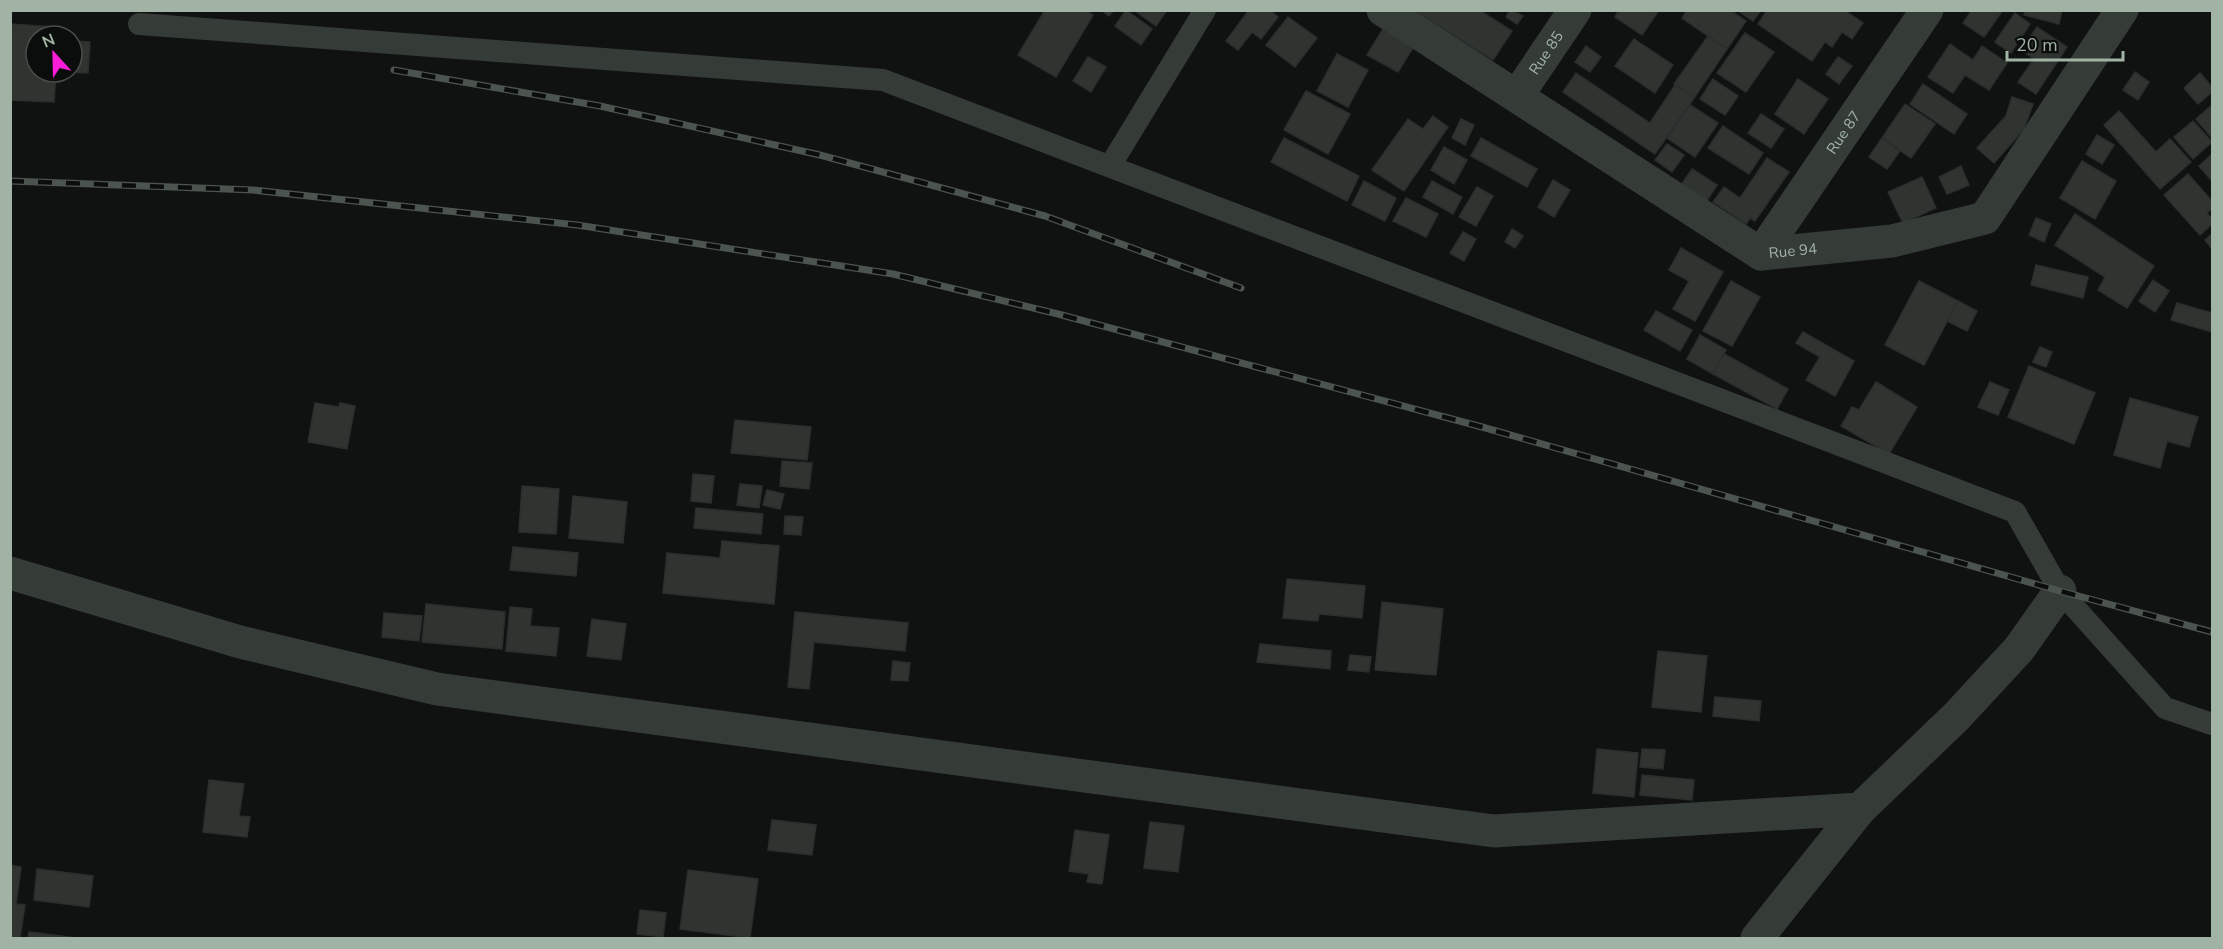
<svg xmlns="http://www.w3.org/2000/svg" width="2223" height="949" viewBox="0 0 2223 949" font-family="'Nunito Sans',sans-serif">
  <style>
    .building { fill: #303431; stroke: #2a2e2c; stroke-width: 1.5 }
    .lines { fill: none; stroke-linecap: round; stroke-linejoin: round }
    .lane { stroke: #353c38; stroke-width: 22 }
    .street { stroke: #353c38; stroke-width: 33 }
    .rail-casing { stroke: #4b544e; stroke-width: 7 }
    .rail { stroke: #0b0d0c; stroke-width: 4.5; stroke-dasharray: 14; stroke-linecap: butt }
    .labels { text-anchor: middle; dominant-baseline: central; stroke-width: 5; stroke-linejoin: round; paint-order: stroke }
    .street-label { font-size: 15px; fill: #a0b3a4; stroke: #0b0d0c }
  </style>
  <rect width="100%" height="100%" fill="#101211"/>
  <!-- building -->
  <g class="building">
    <polygon points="1045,10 1085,10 1093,15 1056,77 1018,55"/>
    <polygon points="1101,10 1114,10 1109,16"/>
    <polygon points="1126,10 1152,29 1141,45 1115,26"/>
    <polygon points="1134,10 1167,10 1156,26"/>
    <polygon points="1249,10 1270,10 1278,17 1261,39 1252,32 1238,50 1226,41"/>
    <polygon points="1413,10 1479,10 1512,31 1493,60"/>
    <polygon points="1510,10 1523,16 1517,24 1506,17"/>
    <polygon points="1619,10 1659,10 1642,35 1615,17"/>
    <polygon points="1687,10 1730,10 1746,21 1727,49 1682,18"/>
    <polygon points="1737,10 1761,10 1753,21"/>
    <polygon points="1767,10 1844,10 1863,23 1852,39 1842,32 1832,47 1825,42 1812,61 1758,24"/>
    <polygon points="1972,10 2003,10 1984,37 1963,23"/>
    <polygon points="2025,10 2062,10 2059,24 2024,15"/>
    <polygon points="2015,13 2030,24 2011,53 1995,42"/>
    <polygon points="1288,17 1317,38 1295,67 1266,45"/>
    <polygon points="10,24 56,27 56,36 36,36 36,72 56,72 54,102 10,100"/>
    <polygon points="2037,27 2067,47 2036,94 2018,82 2034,59 2021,50"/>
    <polygon points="1383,29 1414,46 1398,72 1367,55"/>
    <polygon points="1745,33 1774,52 1746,92 1717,73"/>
    <polygon points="1708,36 1727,49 1694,98 1674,84"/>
    <polygon points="1634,39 1673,65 1655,93 1615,66"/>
    <polygon points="72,41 90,42 88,73 63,72 72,72"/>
    <polygon points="1950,44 1973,60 1982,46 2007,63 1989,90 1965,75 1953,93 1928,77"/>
    <polygon points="1586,46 1601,57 1590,72 1575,62"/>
    <polygon points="1337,54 1368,70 1348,107 1317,91"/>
    <polygon points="1088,57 1106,67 1091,92 1073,81"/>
    <polygon points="1838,57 1852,66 1839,84 1826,74"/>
    <polygon points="2135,72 2149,82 2138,100 2123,90"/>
    <polygon points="1576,73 1650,123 1675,85 1694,98 1655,154 1563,92"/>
    <polygon points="2200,73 2212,87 2212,92 2198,104 2184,88"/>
    <polygon points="1713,79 1738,96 1725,115 1700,99"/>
    <polygon points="1798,79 1828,99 1804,134 1775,114"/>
    <polygon points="1923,84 1967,114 1954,134 1910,104"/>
    <polygon points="1306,91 1350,114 1328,154 1284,130"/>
    <polygon points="2012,97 2033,104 2024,129 1994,163 1977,148 2006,116"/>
    <polygon points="1905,104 1935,124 1911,158 1882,138"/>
    <polygon points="1690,105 1718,123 1695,157 1667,138"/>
    <polygon points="2212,105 2212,138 2196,119"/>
    <polygon points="2119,111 2156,152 2170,139 2191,162 2160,189 2104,125"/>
    <polygon points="1761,114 1784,129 1771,148 1748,133"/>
    <polygon points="1433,116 1448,127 1404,191 1372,170 1408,119 1423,129"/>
    <polygon points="1461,119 1474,125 1465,145 1452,138"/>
    <polygon points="2193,121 2212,142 2193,159 2174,137"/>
    <polygon points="1723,126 1763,153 1749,174 1708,148"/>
    <polygon points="2097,135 2114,145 2102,164 2086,154"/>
    <polygon points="1284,138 1359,176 1347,201 1271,162"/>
    <polygon points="1481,138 1537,169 1527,187 1471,156"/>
    <polygon points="1882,138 1900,151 1887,169 1869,157"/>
    <polygon points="1667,144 1684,155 1672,172 1655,160"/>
    <polygon points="1444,147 1467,160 1454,184 1431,170"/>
    <polygon points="2212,154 2212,178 2211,180 2199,166"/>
    <polygon points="1767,158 1789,172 1755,221 1750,218 1746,224 1713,202 1724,187 1740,198"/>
    <polygon points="2082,161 2116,181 2095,219 2060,198"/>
    <polygon points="1961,166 1969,185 1947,194 1939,177"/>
    <polygon points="1692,169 1717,185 1706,202 1681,185"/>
    <polygon points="2188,174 2212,201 2212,209 2207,213 2212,219 2212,224 2200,235 2164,195"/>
    <polygon points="1922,177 1936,208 1903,223 1888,192"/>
    <polygon points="1553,180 1570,190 1554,217 1538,207"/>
    <polygon points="1364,181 1396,198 1385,221 1352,205"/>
    <polygon points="1432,181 1462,197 1453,214 1423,197"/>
    <polygon points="1477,187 1493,196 1476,226 1459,217"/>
    <polygon points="1406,198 1438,214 1426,237 1393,221"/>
    <polygon points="2075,214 2154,266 2127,308 2098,290 2105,277 2055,245"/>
    <polygon points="2036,218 2051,224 2044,242 2029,235"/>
    <polygon points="1512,229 1523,236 1515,248 1505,242"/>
    <polygon points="1463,232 1476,239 1464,261 1450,253"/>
    <polygon points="2212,234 2212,249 2205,240"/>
    <polygon points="1681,248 1723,272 1695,321 1673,309 1689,281 1669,270"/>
    <polygon points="2036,265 2088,277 2083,298 2031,285"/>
    <polygon points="2153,280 2169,291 2155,312 2139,301"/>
    <polygon points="1731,281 1760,297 1732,346 1703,331"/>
    <polygon points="1919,281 1958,301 1924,365 1885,345"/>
    <polygon points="1958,301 1977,311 1967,331 1947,321"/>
    <polygon points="2177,303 2212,313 2212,332 2171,320"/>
    <polygon points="1656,311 1692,330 1680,351 1644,330"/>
    <polygon points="1803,332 1854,361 1835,396 1806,380 1820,357 1796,343"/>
    <polygon points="1700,335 1726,350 1713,374 1687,359"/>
    <polygon points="2040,347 2052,352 2046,367 2033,362"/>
    <polygon points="1724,354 1788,389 1777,409 1713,374"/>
    <polygon points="2029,366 2095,393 2074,444 2008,417"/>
    <polygon points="1876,382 1917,407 1889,454 1841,426 1852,407 1859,410"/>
    <polygon points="1990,382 2009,390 1998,415 1978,407"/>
    <polygon points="2130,398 2198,417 2189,447 2167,441 2160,468 2114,455"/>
    <polygon points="315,403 339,407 340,403 355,406 347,449 308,442"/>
    <polygon points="735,420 811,427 807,460 731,453"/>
    <polygon points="782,461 812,463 809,489 780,486"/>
    <polygon points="693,474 714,476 711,503 691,501"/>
    <polygon points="740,484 762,486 759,508 737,505"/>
    <polygon points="522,486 559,489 556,534 519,532"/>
    <polygon points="767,490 784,494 780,509 763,505"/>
    <polygon points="573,496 627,502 623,543 569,538"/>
    <polygon points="696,508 763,514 761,534 694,528"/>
    <polygon points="785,516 803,517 801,535 784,534"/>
    <polygon points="722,541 779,546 774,604 663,593 667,553 720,558"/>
    <polygon points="513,547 578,553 576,576 510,570"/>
    <polygon points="1287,579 1365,586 1362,618 1319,614 1318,621 1283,618"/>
    <polygon points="1382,602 1443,609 1436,675 1375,670"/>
    <polygon points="426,604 505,612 502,649 422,642"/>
    <polygon points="510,607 532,609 530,626 559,628 556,656 506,651"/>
    <polygon points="795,612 908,623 905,651 814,642 809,689 788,687"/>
    <polygon points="384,613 422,616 419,641 382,637"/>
    <polygon points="592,619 626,624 621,660 587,656"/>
    <polygon points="1260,644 1331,651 1330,669 1257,662"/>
    <polygon points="1658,651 1707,656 1701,712 1652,707"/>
    <polygon points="1350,655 1371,657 1369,672 1348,670"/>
    <polygon points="893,661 910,663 908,681 891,680"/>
    <polygon points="1715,697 1761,701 1759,721 1713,716"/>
    <polygon points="1597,749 1638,753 1634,797 1593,793"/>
    <polygon points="1642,749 1665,750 1663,769 1640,767"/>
    <polygon points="1642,775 1694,780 1692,800 1640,795"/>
    <polygon points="209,780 244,784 239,816 250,817 247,837 203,832"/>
    <polygon points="772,820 816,825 812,855 768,850"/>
    <polygon points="1150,822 1184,826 1178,872 1144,868"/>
    <polygon points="1075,830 1109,835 1102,884 1087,882 1089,874 1069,871"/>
    <polygon points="10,865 21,867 16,904 25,905 20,938 10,938"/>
    <polygon points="37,869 93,876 89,907 34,900"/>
    <polygon points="688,870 758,879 750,938 680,929"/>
    <polygon points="640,910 666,913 663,937 637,934"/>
    <polygon points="29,932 77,938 28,938"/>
  </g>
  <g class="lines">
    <!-- lane -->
    <g class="lane">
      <polyline points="139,24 883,80 2015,512 2060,591 2165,708 2212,724"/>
      <polyline points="1110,166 1205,10"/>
    </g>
    <!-- street -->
    <g class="street">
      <path id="s1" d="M1383 10 1761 254 1892 241 1985 218 2122 10"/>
      <path id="s2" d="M1517 96 1575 10"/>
      <path id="s3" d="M1761 254 1927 10"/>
      <polyline points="10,573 240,642 437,689 1494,831 1860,809 1956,717 2019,649 2060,591"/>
      <polyline points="1757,938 1860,809"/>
    </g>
    <!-- rail casing -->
    <g class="rail-casing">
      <g id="rail">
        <polyline points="394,70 600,106 820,155 1045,216 1241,288"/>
        <polyline points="10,181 253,190 577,225 893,274 1058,314 1482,427 2060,591 2212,632"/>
      </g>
    </g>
    <!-- rail -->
    <use href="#rail" class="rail"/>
  </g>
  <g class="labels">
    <!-- street labels -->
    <g class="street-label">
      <text stroke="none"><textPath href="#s2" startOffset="52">Rue 85</textPath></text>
      <text stroke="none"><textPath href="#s3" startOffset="147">Rue 87</textPath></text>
      <text stroke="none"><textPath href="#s1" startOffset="482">Rue 94</textPath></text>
    </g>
  </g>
  <!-- border -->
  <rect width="2223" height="949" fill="none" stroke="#a0b3a4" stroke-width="24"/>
  <!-- north arrow -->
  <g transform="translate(54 54) rotate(338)"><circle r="28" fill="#0b0d0c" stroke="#474f49" stroke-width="1.5"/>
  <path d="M0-4.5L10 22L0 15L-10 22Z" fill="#fc1ddb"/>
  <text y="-9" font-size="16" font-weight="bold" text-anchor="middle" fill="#a0b3a4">N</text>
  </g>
  <!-- scale -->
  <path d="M2007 51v9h116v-9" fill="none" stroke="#a0b3a4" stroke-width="3"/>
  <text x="2016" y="51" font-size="18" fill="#a0b3a4" stroke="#0b0d0c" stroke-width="4.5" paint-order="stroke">20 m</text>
</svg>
